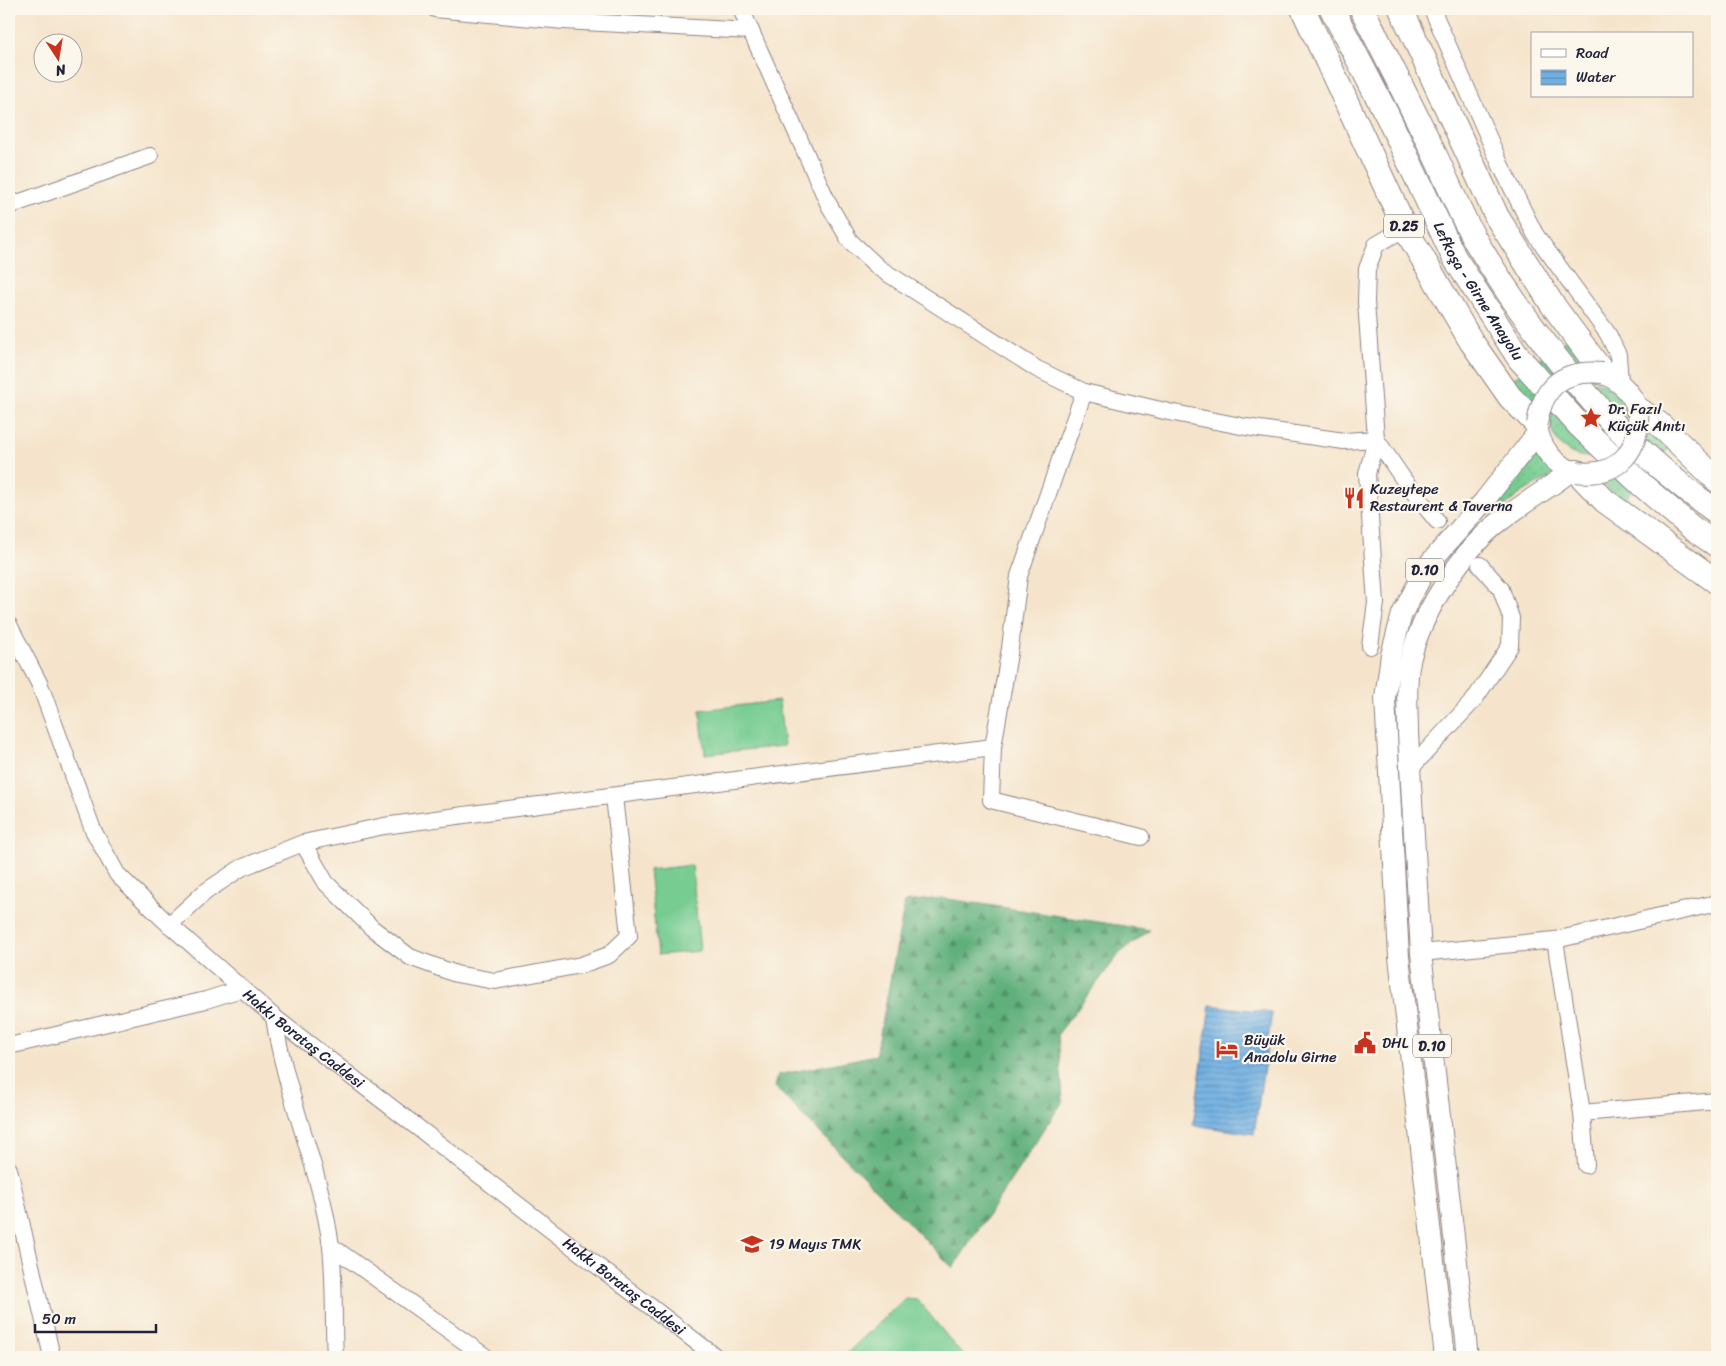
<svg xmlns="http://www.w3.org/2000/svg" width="1726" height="1366" viewBox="0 0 1726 1366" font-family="Sriracha,sans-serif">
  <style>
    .grass { fill: url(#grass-dots); stroke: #4c7766 }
    .forest { fill: url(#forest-firs); stroke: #41695b }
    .garden { fill: #76cc91; stroke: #4c7766 }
    .water { fill: url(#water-rules); stroke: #48688e }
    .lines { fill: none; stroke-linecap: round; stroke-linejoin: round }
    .minor-casing { stroke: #8c8383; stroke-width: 18 }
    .major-casing { stroke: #8c8383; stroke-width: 22 }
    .highway-casing { stroke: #8c8383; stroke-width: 26 }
    .minor { stroke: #fff; stroke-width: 16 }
    .major { stroke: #fff; stroke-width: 20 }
    .highway { stroke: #fff; stroke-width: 24 }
    .major-bridge-casing { stroke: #8c8383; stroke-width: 22; stroke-linecap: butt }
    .major-bridge { stroke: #fff; stroke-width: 20 }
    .labels { text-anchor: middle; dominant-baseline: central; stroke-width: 4.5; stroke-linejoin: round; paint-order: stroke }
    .shield { fill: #fbf7ec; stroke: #636270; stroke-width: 1 }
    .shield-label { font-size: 14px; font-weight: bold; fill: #22223b }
    .street-label { font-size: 15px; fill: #22223b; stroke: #fbf7ec }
    .poi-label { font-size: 15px; fill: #22223b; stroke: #fbf7ec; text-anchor: start }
  </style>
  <defs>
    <pattern id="grass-dots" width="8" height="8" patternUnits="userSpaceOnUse" patternTransform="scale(1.25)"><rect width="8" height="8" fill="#76cc91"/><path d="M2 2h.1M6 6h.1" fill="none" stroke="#66af7e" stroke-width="1.8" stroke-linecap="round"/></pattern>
    <pattern id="forest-firs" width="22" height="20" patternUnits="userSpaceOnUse" patternTransform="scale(1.25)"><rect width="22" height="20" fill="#60b07b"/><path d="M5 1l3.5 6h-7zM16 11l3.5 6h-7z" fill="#4f8f66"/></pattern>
    <pattern id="water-rules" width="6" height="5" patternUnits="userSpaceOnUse" patternTransform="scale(1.25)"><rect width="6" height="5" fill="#6fafe2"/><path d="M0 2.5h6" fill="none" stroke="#5b8eb8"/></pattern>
  </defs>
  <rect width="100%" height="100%" fill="#fbf7ec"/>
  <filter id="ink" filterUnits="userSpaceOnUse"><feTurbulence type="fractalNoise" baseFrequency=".02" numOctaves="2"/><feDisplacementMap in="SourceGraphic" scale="10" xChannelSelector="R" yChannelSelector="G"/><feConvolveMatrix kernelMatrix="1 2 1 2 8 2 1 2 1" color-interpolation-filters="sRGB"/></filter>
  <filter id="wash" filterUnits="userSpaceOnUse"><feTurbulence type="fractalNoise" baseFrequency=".0096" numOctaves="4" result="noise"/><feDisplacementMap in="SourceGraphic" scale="20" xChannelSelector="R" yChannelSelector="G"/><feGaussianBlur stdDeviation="1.12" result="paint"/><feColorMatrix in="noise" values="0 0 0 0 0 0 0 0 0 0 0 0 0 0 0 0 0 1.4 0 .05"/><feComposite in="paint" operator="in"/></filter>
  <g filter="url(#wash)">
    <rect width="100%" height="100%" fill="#f5e4cb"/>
    <!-- grass -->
    <g class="grass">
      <polygon points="1566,339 1585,361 1575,363 1530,410 1509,382"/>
      <circle cx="1588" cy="419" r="38"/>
      <polygon points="1649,427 1669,449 1623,501 1599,482 1645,446"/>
      <polygon points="1536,448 1559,472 1523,492 1496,512 1492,507 1513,482"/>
    </g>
    <!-- forest -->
    <polygon class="forest" points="942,898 1150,930 1120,953 1058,1034 1063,1101 953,1268 775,1087 778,1075 876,1055 905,902"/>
    <!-- garden -->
    <g class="garden">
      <polygon points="779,701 784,746 705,754 700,710"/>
      <polygon points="692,865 700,951 658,955 649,870"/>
      <polygon points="905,1298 917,1299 964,1357 843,1357"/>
    </g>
    <!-- water -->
    <polygon class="water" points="1210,1005 1272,1013 1254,1134 1193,1125"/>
  </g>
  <g filter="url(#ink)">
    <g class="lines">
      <!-- minor casing -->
      <g class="minor-casing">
        <g id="minor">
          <polyline points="435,9 564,21 751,31"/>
          <polyline points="741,9 829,205 850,241 879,268 1037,369 1084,392 1169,412 1246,427 1344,441 1376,439"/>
          <polyline points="1432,9 1501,166 1535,234 1608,334 1618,355 1620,382"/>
          <polyline points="9,206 150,156"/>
          <polyline points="1084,392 1019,576 1010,648 993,747 991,800 1141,837"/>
          <polyline points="1376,439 1406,483 1437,521"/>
          <path id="s1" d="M9 625 40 685 93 830 117 874 163 919 274 1017 716 1357"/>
          <polyline points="1370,646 1376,603 1367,474 1376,439 1366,302 1367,269 1376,245 1405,228"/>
          <polyline points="1410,769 1474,700 1510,646 1511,618 1501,589 1480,565"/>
          <polyline points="303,843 326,883 372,928 410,957 456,974 495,981 581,965 609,955 629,936 614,796"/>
          <polyline points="169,925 205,892 241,868 303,843 384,826 516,808 993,747"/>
          <polyline points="1555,940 1582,1113 1586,1165"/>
          <polyline points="1421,953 1555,940 1717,903"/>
          <path d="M274 1017C285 1095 321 1168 331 1247 335 1283 333 1321 335 1357"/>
          <polyline points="9,1046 206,1000 241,989"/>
          <polyline points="1582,1113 1717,1101"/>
          <polyline points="9,1169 52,1357"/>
          <polyline points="331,1246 486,1357"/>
        </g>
      </g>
      <!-- major casing -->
      <g class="major-casing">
        <g id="major">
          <path d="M1603 373C1621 382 1630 391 1638 409"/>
          <path d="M1537 424C1539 446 1554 467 1577 472"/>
          <polyline points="1445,1357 1399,957 1385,698 1391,655 1402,614 1427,566 1484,501 1538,432"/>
          <path d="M1468 1357 1421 953 1408 733C1408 710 1405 684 1410 661 1421 613 1463 548 1503 519 1525 502 1549 488 1571 471"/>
        </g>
      </g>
      <!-- highway casing -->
      <g class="highway-casing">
        <g id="highway">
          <polyline points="1303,9 1405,228 1471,341 1510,397 1537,424"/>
          <path id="s2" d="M1332 9 1388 117 1454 257 1519 358 1579 425 1643 486 1692 528 1717 545"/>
          <path d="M1362 9C1386 56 1410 103 1433 151 1447 180 1459 212 1475 240 1537 343 1618 443 1717 512"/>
          <polyline points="1401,9 1497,217 1552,304 1603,373"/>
          <polyline points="1638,409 1659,424 1717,480"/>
          <polyline points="1577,472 1605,501 1717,582"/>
        </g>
      </g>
      <!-- minor -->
      <use href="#minor" class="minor"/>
      <!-- major -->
      <use href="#major" class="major"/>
      <!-- highway -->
      <use href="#highway" class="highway"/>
      <!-- major-bridge casing -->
      <g class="major-bridge-casing">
        <g id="major-bridge">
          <path d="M1537 424C1543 385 1564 369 1603 373"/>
          <path d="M1577 472C1619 478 1641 449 1638 409"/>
        </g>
      </g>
      <!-- major-bridge -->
      <use href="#major-bridge" class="major-bridge"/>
    </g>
  </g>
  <!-- icons -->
  <defs>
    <g id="sight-bare" transform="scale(1.725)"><path d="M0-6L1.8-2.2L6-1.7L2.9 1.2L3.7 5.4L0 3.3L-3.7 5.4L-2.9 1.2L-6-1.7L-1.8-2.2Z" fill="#c8321e" stroke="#fbf7ec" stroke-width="2.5" paint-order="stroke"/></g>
    <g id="restaurant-bare" transform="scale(1.725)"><path d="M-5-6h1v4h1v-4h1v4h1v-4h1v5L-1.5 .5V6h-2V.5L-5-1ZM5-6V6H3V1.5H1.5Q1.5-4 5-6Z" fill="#c8321e" stroke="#fbf7ec" stroke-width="2.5" paint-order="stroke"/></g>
    <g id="civic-bare" transform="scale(1.725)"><path d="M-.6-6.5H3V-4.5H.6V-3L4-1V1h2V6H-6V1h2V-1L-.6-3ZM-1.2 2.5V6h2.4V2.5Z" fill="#c8321e" stroke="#fbf7ec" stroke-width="2.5" paint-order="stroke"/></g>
    <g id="hotel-bare" transform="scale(1.725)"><path d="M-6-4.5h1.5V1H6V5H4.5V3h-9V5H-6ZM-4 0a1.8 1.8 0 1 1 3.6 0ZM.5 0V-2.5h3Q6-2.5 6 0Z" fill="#c8321e" stroke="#fbf7ec" stroke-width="2.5" paint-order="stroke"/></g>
    <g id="school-bare" transform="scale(1.725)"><path d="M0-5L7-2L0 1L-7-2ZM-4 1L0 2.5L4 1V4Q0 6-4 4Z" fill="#c8321e" stroke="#fbf7ec" stroke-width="2.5" paint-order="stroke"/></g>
  </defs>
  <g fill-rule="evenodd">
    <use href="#sight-bare" x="1591" y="418"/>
    <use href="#restaurant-bare" x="1354" y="498"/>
    <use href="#civic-bare" x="1365" y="1043"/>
    <use href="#hotel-bare" x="1227" y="1049"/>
    <use href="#school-bare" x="752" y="1244"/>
  </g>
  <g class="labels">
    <!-- shield labels -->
    <g class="shield">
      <rect x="1384" y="214.5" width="40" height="23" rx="4"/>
      <rect x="1406" y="558.5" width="38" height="23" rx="4"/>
      <rect x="1413" y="1034.5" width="38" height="23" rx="4"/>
    </g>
    <g class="shield-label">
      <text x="1404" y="226">D.25</text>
      <text x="1425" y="570">D.10</text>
      <text x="1432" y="1046">D.10</text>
    </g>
    <!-- street labels -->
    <g class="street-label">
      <text stroke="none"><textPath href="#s2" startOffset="318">Lefkoşa - Girne Anayolu</textPath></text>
      <text stroke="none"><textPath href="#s1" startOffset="521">Hakkı Borataş Caddesi</textPath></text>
      <text stroke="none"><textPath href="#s1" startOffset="926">Hakkı Borataş Caddesi</textPath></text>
    </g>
    <!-- poi labels -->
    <g class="poi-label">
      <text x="1608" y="409">Dr. Fazıl<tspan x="1608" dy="17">Küçük Anıtı</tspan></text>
      <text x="1370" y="489">Kuzeytepe<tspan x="1370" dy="17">Restaurent &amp; Taverna</tspan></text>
      <text x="1244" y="1040">Büyük<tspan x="1244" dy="17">Anadolu Girne</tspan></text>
      <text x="1382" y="1043">DHL</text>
      <text x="769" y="1244">19 Mayıs TMK</text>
    </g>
  </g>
  <!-- margin -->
  <rect width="1726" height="1366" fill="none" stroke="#fbf7ec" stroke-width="30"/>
  <!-- legend -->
  <rect x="1531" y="32" width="162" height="65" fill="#fbf7ec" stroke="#a4a2a5"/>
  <rect x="1541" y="49" width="25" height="8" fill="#ffffff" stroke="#a4a2a5"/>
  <text x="1576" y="58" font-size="15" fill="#22223b">Road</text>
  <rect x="1541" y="70" width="25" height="15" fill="url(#water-rules)" stroke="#a4a2a5"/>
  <text x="1576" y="82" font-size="15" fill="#22223b">Water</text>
  <!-- north arrow -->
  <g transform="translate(58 58) rotate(168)"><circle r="24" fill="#fbf7ec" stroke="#a4a2a5"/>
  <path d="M0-4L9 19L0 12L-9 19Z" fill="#c8321e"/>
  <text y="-8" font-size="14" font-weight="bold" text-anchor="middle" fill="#22223b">N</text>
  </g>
  <!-- scale -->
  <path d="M35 1324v8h121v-8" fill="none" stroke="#22223b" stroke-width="2.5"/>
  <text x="42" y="1324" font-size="15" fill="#22223b" stroke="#fbf7ec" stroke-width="4" paint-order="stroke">50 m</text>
</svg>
